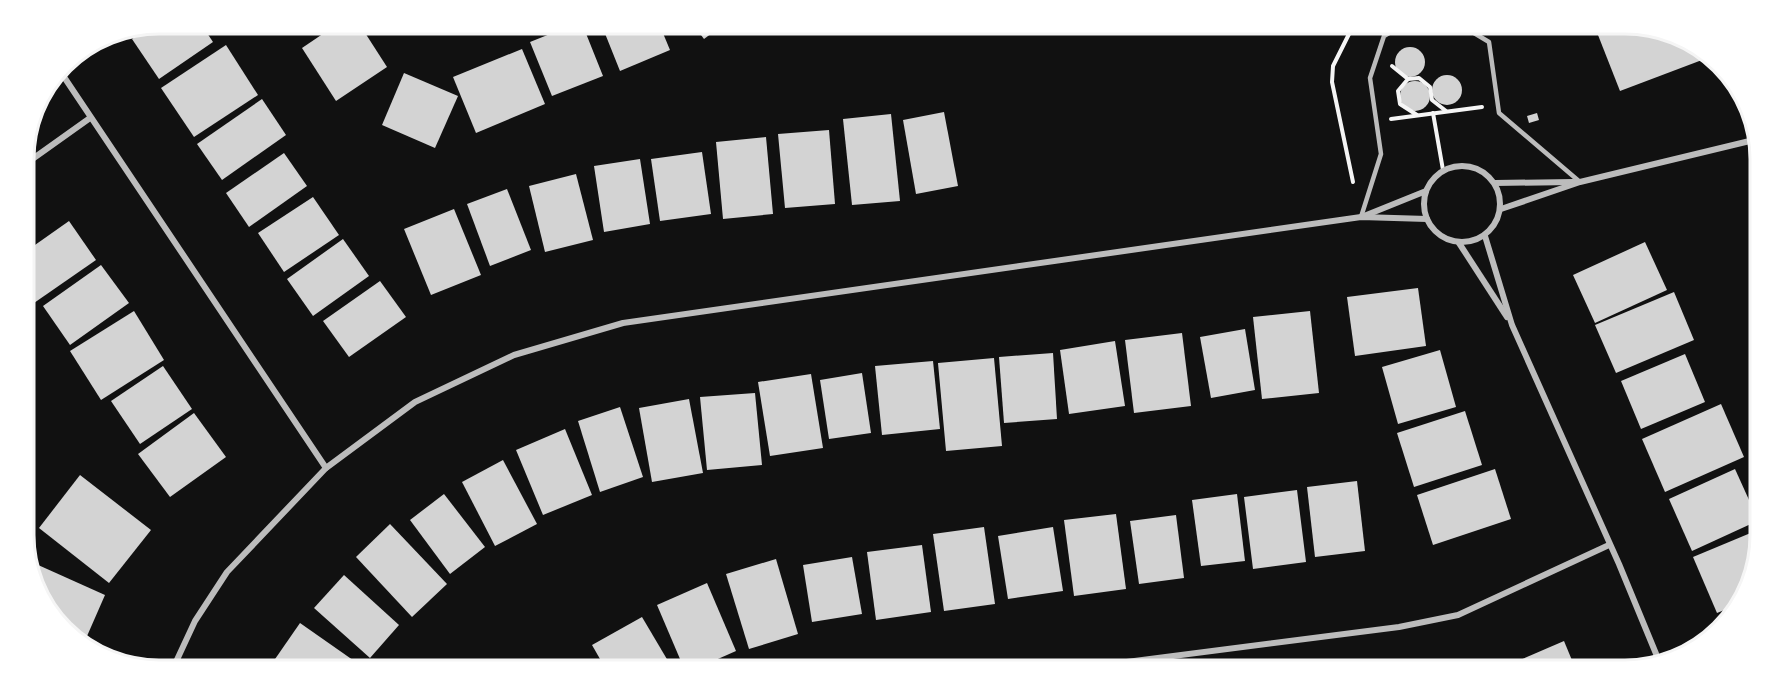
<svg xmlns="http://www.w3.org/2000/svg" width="1784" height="695" viewBox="0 0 1784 695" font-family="Arial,sans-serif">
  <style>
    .building { fill: #d3d3d3 }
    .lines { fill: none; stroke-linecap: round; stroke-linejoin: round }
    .path { stroke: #f5f5f5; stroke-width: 4 }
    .service { stroke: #bcbcbc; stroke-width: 4.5 }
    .minor { stroke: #bcbcbc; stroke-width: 6 }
    .rim { fill: none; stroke: #f5f5f5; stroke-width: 3 }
  </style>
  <rect width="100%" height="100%" fill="#111"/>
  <!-- building -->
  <g class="building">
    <polygon points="160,24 201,24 213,42 159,79 132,39 151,26"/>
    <polygon points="336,25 360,25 387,67 336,101 302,48"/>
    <polygon points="570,26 583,26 603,76 552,96 530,42"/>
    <polygon points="602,26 660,26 670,50 620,71"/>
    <polygon points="695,27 720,27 704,39"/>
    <polygon points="1609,31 1668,31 1699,53 1702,60 1620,91 1598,35"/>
    <polygon points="226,45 258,95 194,137 161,88"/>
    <circle cx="1410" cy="62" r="15"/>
    <polygon points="522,49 545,104 476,133 453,77"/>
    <polygon points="404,73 458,96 435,148 382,125"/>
    <circle cx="1447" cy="90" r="15"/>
    <circle cx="1415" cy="96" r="15"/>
    <polygon points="262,99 286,135 222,180 197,144"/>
    <polygon points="944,112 958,186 916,194 903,120"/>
    <polygon points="1537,113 1539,120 1529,123 1527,116"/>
    <polygon points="891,114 900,201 852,205 843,119"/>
    <polygon points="829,130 835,204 785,208 778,134"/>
    <polygon points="766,137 773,214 723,219 716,142"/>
    <polygon points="702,152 711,214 660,221 651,159"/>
    <polygon points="284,153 307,186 249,227 226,193"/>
    <polygon points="640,159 650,224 604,232 594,166"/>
    <polygon points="576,174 593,240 545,252 529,186"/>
    <polygon points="507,189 531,250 490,266 467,204"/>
    <polygon points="313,197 339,235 284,272 258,233"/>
    <polygon points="454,209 481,275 431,295 404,229"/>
    <polygon points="69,221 96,260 34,303 25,290 25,252"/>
    <polygon points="343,239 369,276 313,316 287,279"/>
    <polygon points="1645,242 1667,290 1595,323 1573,275"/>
    <polygon points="101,265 129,303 70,345 43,306"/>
    <polygon points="380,281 406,317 349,357 323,321"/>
    <polygon points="1418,288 1426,346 1355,356 1347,297"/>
    <polygon points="1674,292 1694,340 1616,373 1595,325"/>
    <polygon points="134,311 164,360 101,400 70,351"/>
    <polygon points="1310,311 1319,393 1262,399 1253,317"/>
    <polygon points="1245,329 1255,390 1211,398 1200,337"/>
    <polygon points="1182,333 1191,406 1134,413 1125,340"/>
    <polygon points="1115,341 1125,406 1069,414 1060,350"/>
    <polygon points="1440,350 1456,407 1398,424 1382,367"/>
    <polygon points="1053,353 1057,419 1004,423 999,357"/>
    <polygon points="1685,354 1705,402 1641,429 1621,381"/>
    <polygon points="994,358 1002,446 946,451 938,363"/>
    <polygon points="933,361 940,429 882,435 875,366"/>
    <polygon points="163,366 192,409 140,444 111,401"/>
    <polygon points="862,373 871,433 829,439 820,380"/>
    <polygon points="811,374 823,448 770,456 758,382"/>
    <polygon points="755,393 762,465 707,470 700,397"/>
    <polygon points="689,399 703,473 652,482 639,408"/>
    <polygon points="1721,404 1744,457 1665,492 1642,439"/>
    <polygon points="620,407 643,477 600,492 578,421"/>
    <polygon points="1465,411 1482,465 1414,487 1397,433"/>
    <polygon points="194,413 226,457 170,497 138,454"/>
    <polygon points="565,429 592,495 543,515 516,450"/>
    <polygon points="503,460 537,524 495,546 462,482"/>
    <polygon points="1495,469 1511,519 1433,545 1417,495"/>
    <polygon points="1735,469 1754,511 1753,523 1692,551 1669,499"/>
    <polygon points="80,475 151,530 109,583 39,528"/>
    <polygon points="1357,481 1365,551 1315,557 1307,487"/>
    <polygon points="1297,490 1306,562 1253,569 1244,497"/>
    <polygon points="444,494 485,547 450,574 410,520"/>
    <polygon points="1237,494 1245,561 1201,566 1192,500"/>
    <polygon points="1116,514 1126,589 1074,596 1064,520"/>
    <polygon points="1176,515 1184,578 1139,584 1130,521"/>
    <polygon points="390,524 447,584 412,617 356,557"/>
    <polygon points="984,527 995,604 944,611 933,534"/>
    <polygon points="1053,527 1063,591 1008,599 998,536"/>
    <polygon points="1753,532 1753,579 1734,606 1717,613 1693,557"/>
    <polygon points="922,545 931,612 876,620 867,552"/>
    <polygon points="852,557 862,614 812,622 803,565"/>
    <polygon points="776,559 798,634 749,649 726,574"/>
    <polygon points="27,560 105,595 84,643 57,625"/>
    <polygon points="344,575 399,625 370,658 314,608"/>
    <polygon points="707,583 736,651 702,666 683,666 657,605"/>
    <polygon points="642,617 671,666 604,666 592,645"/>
    <polygon points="300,623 360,665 277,664 273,662"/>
    <polygon points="1564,641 1576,670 1505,670 1504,667"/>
  </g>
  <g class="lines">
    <!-- path -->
    <g class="path">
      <polyline points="1351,30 1333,66 1332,82 1353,182"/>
      <polyline points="1392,66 1408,79 1398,91 1400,104 1417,115"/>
      <polyline points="1408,79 1419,78 1430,87 1432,100 1446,111"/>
      <polyline points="1433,113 1443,170"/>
      <polyline points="1391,119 1482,107"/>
    </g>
    <!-- service -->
    <g class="service">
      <polyline points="1469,30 1489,42 1499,113 1580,182"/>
      <polyline points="1361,217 1381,154 1370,78 1384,36 1394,30"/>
    </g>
    <!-- minor -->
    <g class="minor">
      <polyline points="60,71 326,468"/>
      <polyline points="24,165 90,118"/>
      <circle cx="1462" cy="204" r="38"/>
      <polyline points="1495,183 1573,182"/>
      <polyline points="1501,209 1580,182 1758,139"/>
      <polyline points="1364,216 1426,191"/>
      <polyline points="1485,236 1512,325 1619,564 1659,661"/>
      <polyline points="1459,243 1507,317"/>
      <polyline points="175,664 195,621 227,572 326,468 415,402 514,355 623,323 1361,217 1427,219"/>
      <polyline points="1080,668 1399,627 1458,615 1609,545"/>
    </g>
  </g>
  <!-- crop -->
  <path d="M0 0H1784V695H0ZM159 34H1625A125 125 0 0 1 1750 159V535A125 125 0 0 1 1625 660H159A125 125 0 0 1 34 535V159A125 125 0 0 1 159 34Z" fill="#fff" fill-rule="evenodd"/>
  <path class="rim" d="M159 34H1625A125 125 0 0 1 1750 159V535A125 125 0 0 1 1625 660H159A125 125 0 0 1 34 535V159A125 125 0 0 1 159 34Z"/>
</svg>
